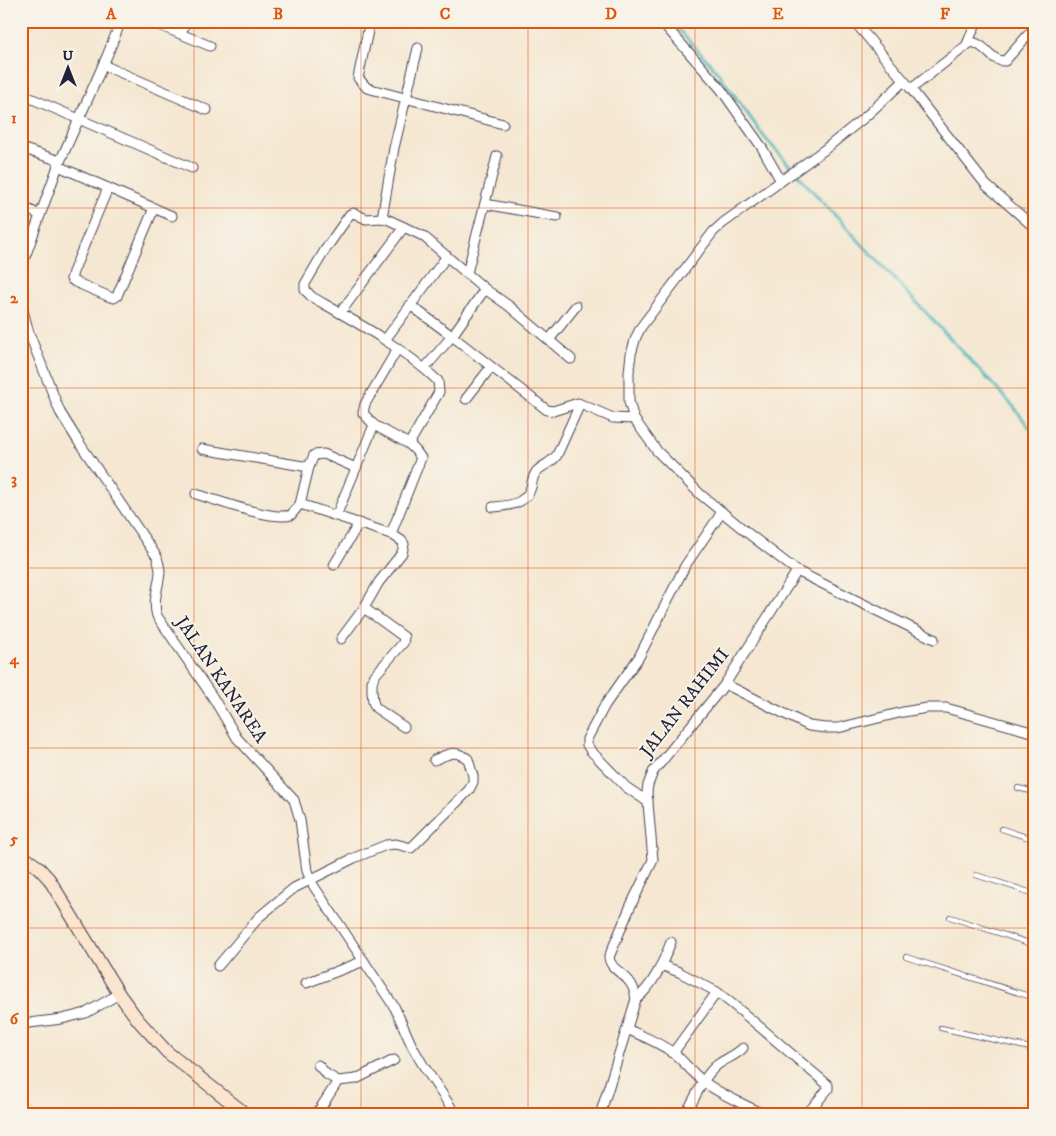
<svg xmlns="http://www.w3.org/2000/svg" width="1056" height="1136" viewBox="0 0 1056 1136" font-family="'IM FELL DW Pica',serif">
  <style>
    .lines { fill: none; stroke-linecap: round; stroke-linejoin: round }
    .stream { stroke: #45b5bb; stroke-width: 3 }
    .lane-casing { stroke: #424052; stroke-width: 6 }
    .street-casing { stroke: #424052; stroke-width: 11 }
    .secondary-casing { stroke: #424052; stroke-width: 14 }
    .lane { stroke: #fff; stroke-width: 4.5 }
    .street { stroke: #fff; stroke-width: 9 }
    .secondary { stroke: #fce5cf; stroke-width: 12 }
    .grid { fill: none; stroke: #de560e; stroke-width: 1; stroke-opacity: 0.55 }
    .labels { text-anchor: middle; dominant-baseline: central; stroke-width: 4; stroke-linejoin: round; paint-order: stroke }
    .street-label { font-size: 18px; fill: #22223b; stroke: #f7f3e8 }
    .neatline { fill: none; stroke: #de560e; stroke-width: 2 }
    .grid-label { font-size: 16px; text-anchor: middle; font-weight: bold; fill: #de560e }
  </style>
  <rect width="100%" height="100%" fill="#f7f3e8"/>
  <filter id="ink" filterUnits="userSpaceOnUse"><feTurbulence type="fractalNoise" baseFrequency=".02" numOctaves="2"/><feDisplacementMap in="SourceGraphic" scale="10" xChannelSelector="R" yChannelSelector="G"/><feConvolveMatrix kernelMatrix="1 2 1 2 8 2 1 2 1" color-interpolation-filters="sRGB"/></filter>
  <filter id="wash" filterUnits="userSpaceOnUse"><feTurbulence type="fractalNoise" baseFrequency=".0096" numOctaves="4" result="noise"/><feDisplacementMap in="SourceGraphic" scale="20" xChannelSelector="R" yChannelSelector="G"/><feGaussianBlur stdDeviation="1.12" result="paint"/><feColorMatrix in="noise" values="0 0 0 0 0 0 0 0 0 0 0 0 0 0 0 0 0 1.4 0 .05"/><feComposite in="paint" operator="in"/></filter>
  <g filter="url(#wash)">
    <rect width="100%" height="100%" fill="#f5e7d1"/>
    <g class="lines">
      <!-- stream -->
      <polyline class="stream" points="671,21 716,70 765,138 818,197 1014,407 1035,435"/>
    </g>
  </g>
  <g filter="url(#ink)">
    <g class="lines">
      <!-- lane casing -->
      <g class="lane-casing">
        <g id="lane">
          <polyline points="1018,788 1035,792"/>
          <polyline points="1002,829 1035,840"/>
          <polyline points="976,875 1035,894"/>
          <polyline points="950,917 1035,945"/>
          <polyline points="906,957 1035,998"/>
          <polyline points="941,1028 1035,1049"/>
        </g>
      </g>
      <!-- street casing -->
      <g class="street-casing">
        <g id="street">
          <polyline points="149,21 210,46"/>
          <polyline points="370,21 358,78 367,88 503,124"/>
          <polyline points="661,21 720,88 761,146 781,181"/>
          <polyline points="854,21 911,89 986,185 1035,228"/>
          <polyline points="181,34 186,21"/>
          <polyline points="967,44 977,21"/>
          <polyline points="103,65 207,110"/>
          <polyline points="904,81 865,117 824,150 723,223 713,232 641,327 636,337 631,354 629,372 629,402 634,419 657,451 700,494 749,534 797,571 934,639"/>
          <path d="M911 89 971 42C985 43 991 62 1005 61L1035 27"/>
          <polyline points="21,94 192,168"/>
          <polyline points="21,148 60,161"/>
          <polyline points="58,166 172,216"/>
          <polyline points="108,188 73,272 71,279 75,282 110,297 114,298 117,296 154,208"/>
          <polyline points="485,204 557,217"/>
          <polyline points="21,206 40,215"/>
          <polyline points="382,218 394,148 418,48"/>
          <polyline points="21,268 58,166 107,56 121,21"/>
          <polyline points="467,273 497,156"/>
          <path d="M21 303 29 333 60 412 78 441 157 557C158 562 160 567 160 572 159 587 152 601 157 616L212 696 237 738 294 800 300 820 307 871 313 885 395 1008 412 1046 423 1065 456 1115"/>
          <polyline points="410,305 452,336 547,410 553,411 578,403 613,418 634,419"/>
          <polyline points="340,313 404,227"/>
          <polyline points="385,340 447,256"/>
          <polyline points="549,340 576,306"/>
          <path d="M398 348 365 404 363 413 374 425 409 444 439 392 438 381C401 346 356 322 312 297L305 290V284L325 250 350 214 354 213 366 219 382 218 387 219 423 236 485 289"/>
          <polyline points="425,368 452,336 485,289 509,306 571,359"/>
          <polyline points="466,399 491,367"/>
          <polyline points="202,449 309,467"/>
          <path d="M196 494C216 500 273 521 291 515L300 504"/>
          <path d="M493 507C506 506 524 505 530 490 533 483 531 479 536 472 542 465 552 463 557 455L580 404"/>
          <polyline points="336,516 374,425"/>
          <polyline points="391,534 421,458 416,451 409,444"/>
          <polyline points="334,565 359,523"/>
          <polyline points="364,608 404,637 403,643 375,675 372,682 372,691 373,702 376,708 404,727"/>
          <polyline points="341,639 364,608 379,582 402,553 404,544 402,541 391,534 300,504 309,467 314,455 324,454 356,468"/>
          <polyline points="725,684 809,726 826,728 838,728 903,712 927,708 946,708 1035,733"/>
          <polyline points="648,802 626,787 591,751 587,745 587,739 605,705 639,657 685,566 722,512"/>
          <polyline points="661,965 679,972 717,992 673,1053"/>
          <path d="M218 966 259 917 294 888 354 858 386 845 396 844 411 848 469 790 473 782V776L468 759C454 749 449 754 434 760"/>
          <polyline points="306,983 364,961"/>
          <path d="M717 992C755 1021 790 1054 828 1085V1089L806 1115"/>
          <path d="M636 999C654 985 663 962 671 942"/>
          <polyline points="21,1024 62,1019 86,1013 119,994"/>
          <path d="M627 1029C642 1036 658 1042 672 1052 683 1060 692 1073 703 1081 720 1095 745 1104 764 1115"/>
          <polyline points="318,1065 326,1074 338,1081"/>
          <path d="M689 1108C697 1094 704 1076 717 1065 725 1059 735 1056 743 1048"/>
          <polyline points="316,1115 338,1081 356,1079 394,1060"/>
          <path d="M600 1115 636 999C635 992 633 985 628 980 621 972 610 968 609 957L631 905 653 860 647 792 648 785 653 772 725 684 797 571"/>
        </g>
      </g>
      <!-- secondary casing -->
      <g class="secondary-casing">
        <polyline id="secondary" points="21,855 38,867 49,879 119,994 138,1020 167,1052 247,1115"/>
      </g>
      <!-- lane -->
      <use href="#lane" class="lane"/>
      <!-- street -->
      <use href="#street" class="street"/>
      <!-- secondary -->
      <use href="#secondary" class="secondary"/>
    </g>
  </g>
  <!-- grid -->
  <path class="grid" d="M194 21V1115M361 21V1115M528 21V1115M695 21V1115M862 21V1115M21 208H1035M21 388H1035M21 568H1035M21 748H1035M21 928H1035"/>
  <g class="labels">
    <!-- street labels -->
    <g class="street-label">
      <text transform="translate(221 680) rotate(56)">JALAN KANAREA</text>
      <text transform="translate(685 703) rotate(-52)">JALAN RAHIMI</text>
    </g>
  </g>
  <!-- margin -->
  <rect width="1056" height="1136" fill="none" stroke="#f7f3e8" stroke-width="55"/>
  <!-- north arrow -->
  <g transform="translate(68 68)" stroke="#f7f3e8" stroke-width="4" paint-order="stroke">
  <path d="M0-4L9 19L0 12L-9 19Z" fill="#22223b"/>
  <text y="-8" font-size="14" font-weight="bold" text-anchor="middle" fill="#22223b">U</text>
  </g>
  <rect x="28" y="28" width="1000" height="1080" class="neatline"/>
  <g class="grid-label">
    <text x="111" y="19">A</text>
    <text x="278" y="19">B</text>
    <text x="445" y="19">C</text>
    <text x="611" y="19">D</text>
    <text x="778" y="19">E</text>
    <text x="945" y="19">F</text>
    <text x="14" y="123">1</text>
    <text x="14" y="303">2</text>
    <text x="14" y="484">3</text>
    <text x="14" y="664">4</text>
    <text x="14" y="844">5</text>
    <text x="14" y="1024">6</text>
  </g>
</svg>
